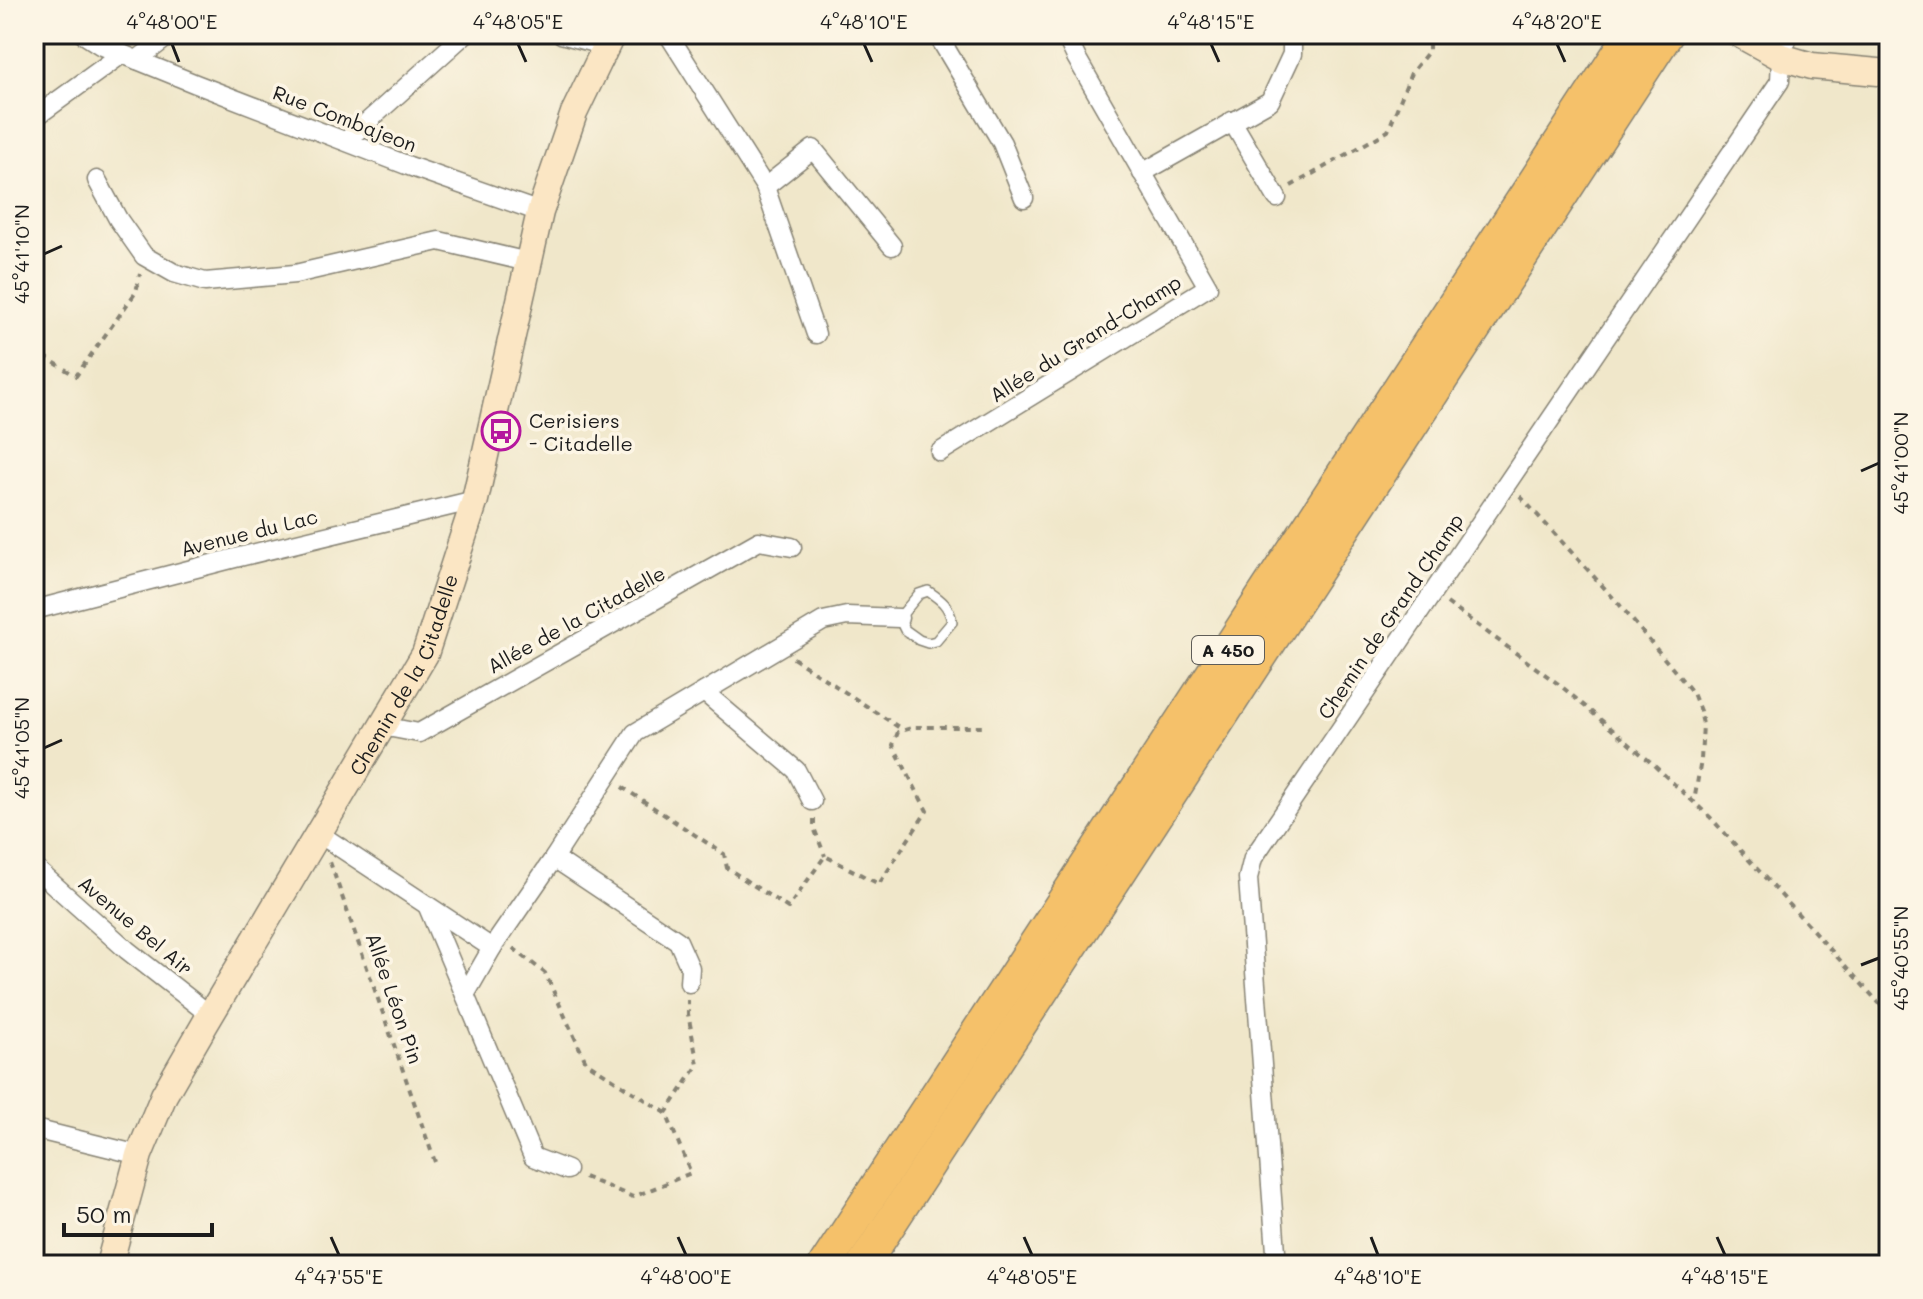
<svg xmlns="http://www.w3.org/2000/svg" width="1923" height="1299" viewBox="0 0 1923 1299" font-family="Mali,sans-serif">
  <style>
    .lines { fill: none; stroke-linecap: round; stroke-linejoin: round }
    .lane-casing { stroke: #868273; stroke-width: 12 }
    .street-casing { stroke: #868273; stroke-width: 21 }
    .secondary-casing { stroke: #868273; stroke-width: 29 }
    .highway-casing { stroke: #868273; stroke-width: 35 }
    .path { stroke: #868273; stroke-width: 4; stroke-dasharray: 6 6; stroke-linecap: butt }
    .lane { stroke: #fff; stroke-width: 9 }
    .street { stroke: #fff; stroke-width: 18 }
    .secondary { stroke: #fbe6c4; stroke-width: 26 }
    .highway { stroke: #f5c16b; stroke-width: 32 }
    .ticks { fill: none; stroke: #1c1c1c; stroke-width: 3 }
    .labels { text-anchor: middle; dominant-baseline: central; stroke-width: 7; stroke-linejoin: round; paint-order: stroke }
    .shield { fill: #fcf5e5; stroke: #5f5d58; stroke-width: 2 }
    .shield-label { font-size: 18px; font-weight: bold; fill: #1c1c1c }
    .street-label { font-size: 20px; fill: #1c1c1c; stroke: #fcf5e5 }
    .poi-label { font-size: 20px; fill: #1c1c1c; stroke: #fcf5e5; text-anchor: start }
    .neatline { fill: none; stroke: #1c1c1c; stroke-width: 3 }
    .ticks-label { font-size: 20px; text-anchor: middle; fill: #1c1c1c }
  </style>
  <rect width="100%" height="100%" fill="#fcf5e5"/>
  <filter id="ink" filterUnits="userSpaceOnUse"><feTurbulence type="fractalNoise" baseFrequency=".0125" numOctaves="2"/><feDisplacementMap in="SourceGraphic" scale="16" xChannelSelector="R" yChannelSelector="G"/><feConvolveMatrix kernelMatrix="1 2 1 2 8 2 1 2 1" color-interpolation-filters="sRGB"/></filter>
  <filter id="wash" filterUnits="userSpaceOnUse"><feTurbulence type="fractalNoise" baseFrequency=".006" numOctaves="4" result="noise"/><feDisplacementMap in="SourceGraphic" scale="32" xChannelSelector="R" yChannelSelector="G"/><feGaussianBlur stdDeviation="1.8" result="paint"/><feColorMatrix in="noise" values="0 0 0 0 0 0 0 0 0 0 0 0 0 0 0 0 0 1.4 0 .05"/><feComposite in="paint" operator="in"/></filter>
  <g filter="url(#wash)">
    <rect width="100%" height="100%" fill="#f0e7ca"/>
  </g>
  <g filter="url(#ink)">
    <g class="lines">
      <!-- lane casing -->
      <g class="lane-casing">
        <path id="lane" d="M928 591C941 600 949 605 952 622L936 641 928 643 919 640 905 630 899 618 919 594Z"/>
      </g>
      <!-- street casing -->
      <g class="street-casing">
        <g id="street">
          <polyline points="83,34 100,45 196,84 409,166 540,212"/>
          <polyline points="561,34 606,46"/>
          <polyline points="668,34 765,187 816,334"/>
          <polyline points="937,34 1002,143 1024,198"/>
          <polyline points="137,60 171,34"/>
          <polyline points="34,118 122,54"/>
          <polyline points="1232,121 1277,198"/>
          <polyline points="346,141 465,34"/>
          <polyline points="1142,173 1270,101 1292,54 1292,34"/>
          <polyline points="97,180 118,219 144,256 174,273 205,282 295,274 439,241 528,262"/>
          <polyline points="765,187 813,149 892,246"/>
          <polyline points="940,452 1208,287 1076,57 1065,34"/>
          <polyline points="34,610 235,558 475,500"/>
          <polyline points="704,692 796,770 812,801"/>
          <polyline points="382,726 419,733 759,541 792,547"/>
          <polyline points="318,833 492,948"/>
          <polyline points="554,858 678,941 690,968 689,983"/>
          <polyline points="34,867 127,950 210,1015"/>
          <polyline points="427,905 465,995"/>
          <polyline points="34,1129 139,1155"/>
          <polyline points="567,1170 533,1157 465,995 492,948 554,858 635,733 823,621 847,616 899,618"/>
          <polyline points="1277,1265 1248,878 1253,858 1780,81 1781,57 1789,34"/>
        </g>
      </g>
      <!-- secondary casing -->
      <g class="secondary-casing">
        <g id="secondary">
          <polyline points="1739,34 1781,57 1812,66 1889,73"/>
          <path id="s1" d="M109 1265 139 1155 164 1095 205 1024 425 654 475 500 540 212 574 113 612 34"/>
        </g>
      </g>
      <!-- highway casing -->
      <g class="highway-casing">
        <g id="highway">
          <polyline points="825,1265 1631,34"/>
          <polyline points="863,1265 1667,34"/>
        </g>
      </g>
      <!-- path -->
      <g class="path">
        <polyline points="1291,186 1388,131 1411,73 1429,51 1429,34"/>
        <polyline points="34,350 76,376 136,292 140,274"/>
        <polyline points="1520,496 1619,604 1693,693 1700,711 1703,724 1701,760 1694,802"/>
        <polyline points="1447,603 1561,686 1647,759 1710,817 1889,1014"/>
        <polyline points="793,658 903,730"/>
        <polyline points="622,787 724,854 727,868 788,908 825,856 879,884 927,811 893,745 898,732 915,727 984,727"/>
        <polyline points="814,819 814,828 825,856"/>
        <polyline points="330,862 435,1162"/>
        <polyline points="513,948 545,973 586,1062 666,1113"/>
        <polyline points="584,1177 633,1197 691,1173 666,1113 698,1065 688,1014 688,1000"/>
      </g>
      <!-- lane -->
      <use href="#lane" class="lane"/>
      <!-- street -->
      <use href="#street" class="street"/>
      <!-- secondary -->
      <use href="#secondary" class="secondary"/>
      <!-- highway -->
      <use href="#highway" class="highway"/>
    </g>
  </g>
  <!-- ticks -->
  <path class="ticks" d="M172 44 179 62M518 44 526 62M864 44 872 62M1211 44 1219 62M1557 44 1565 62M44 254 62 246M1861 471 1879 463M44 748 62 740M1861 965 1879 958M331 1237 339 1255M678 1237 686 1255M1024 1237 1032 1255M1371 1237 1378 1255M1717 1237 1725 1255"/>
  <!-- icons -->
  <defs>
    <g id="bus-ring" transform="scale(2)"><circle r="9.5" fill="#fcf5e5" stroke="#b5179e" stroke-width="1.5"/><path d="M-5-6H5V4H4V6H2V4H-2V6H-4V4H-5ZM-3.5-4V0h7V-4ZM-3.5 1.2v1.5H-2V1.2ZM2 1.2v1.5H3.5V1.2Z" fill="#b5179e"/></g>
  </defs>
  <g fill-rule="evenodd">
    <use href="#bus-ring" x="501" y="431"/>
  </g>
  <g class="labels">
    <!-- shield labels -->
    <rect class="shield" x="1192" y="636" width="72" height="28" rx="6"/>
    <g class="shield-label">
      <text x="1228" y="650">A 450</text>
    </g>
    <!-- street labels -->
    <g class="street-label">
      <text transform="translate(345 118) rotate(21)">Rue Combajeon</text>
      <text transform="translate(1085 338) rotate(-32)">Allée du Grand-Champ</text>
      <text transform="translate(249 532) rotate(-14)">Avenue du Lac</text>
      <text transform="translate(1390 616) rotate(-56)">Chemin de Grand Champ</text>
      <text transform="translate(576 619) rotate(-29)">Allée de la Citadelle</text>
      <text stroke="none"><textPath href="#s1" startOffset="664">Chemin de la Citadelle</textPath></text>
      <text transform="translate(136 925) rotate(40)">Avenue Bel Air</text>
      <text transform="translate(395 998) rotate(71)">Allée Léon Pin</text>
    </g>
    <!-- poi labels -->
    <g class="poi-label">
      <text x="529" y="420">Cerisiers<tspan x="529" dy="23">- Citadelle</tspan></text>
    </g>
  </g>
  <!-- margin -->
  <rect width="1923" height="1299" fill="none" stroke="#fcf5e5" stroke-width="88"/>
  <!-- scale -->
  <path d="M64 1223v12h148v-12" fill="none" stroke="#1c1c1c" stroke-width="4"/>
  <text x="76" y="1223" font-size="24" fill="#1c1c1c" stroke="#fcf5e5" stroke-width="6" paint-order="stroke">50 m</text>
  <rect x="44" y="44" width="1835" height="1211" class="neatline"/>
  <g class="ticks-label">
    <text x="172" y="29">4°48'00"E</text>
    <text x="518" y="29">4°48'05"E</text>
    <text x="864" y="29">4°48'10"E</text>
    <text x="1211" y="29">4°48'15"E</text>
    <text x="1557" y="29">4°48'20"E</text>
    <text transform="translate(22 254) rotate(-90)" y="7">45°41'10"N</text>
    <text transform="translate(1901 463) rotate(-90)" y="7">45°41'00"N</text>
    <text transform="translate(22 748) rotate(-90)" y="7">45°41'05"N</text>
    <text transform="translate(1901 958) rotate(-90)" y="7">45°40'55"N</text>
    <text x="339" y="1284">4°47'55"E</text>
    <text x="686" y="1284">4°48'00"E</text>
    <text x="1032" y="1284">4°48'05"E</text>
    <text x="1378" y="1284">4°48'10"E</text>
    <text x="1725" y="1284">4°48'15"E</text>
  </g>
</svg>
